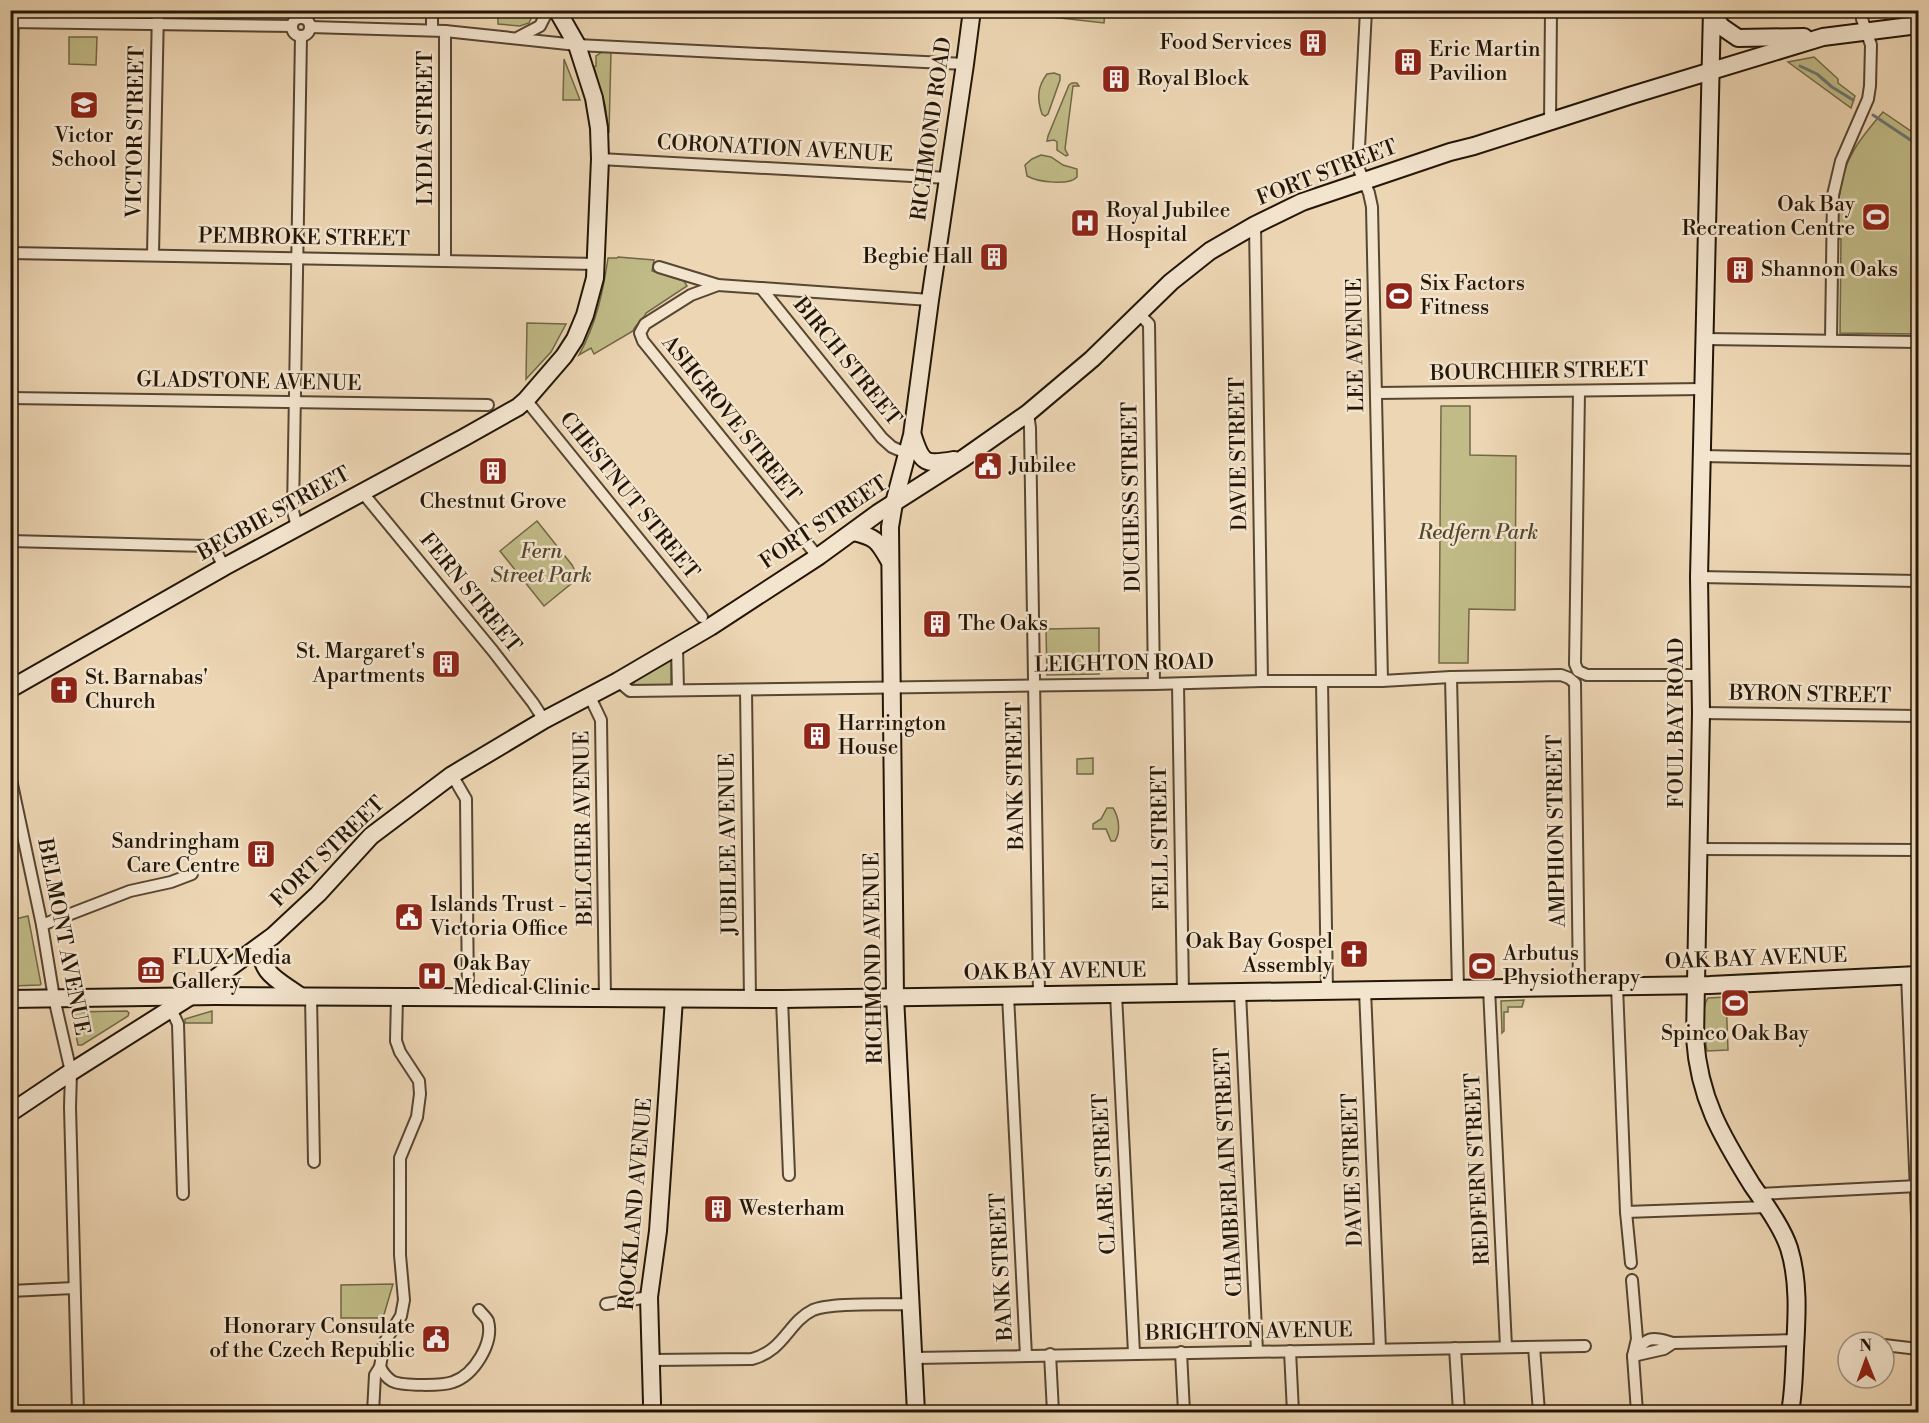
<svg xmlns="http://www.w3.org/2000/svg" width="1929" height="1423" viewBox="0 0 1929 1423" font-family="'Libre Bodoni',serif">
  <style>
    .green { fill: #c0bb87; stroke: #726847; stroke-width: 1.5 }
    .lines { fill: none; stroke-linecap: round; stroke-linejoin: round }
    .stream { stroke: #6e7672; stroke-width: 3 }
    .street-casing { stroke: #564632; stroke-width: 14 }
    .secondary-casing { stroke: #231607; stroke-width: 20 }
    .street { stroke: #f3e4ce; stroke-width: 10 }
    .secondary { stroke: #f3e4ce; stroke-width: 16 }
    .labels { text-anchor: middle; dominant-baseline: central; stroke-width: 5; stroke-linejoin: round; paint-order: stroke }
    .poi-label { font-size: 21px; fill: #231607; stroke: #f3e4ce; text-anchor: start }
    .street-label { font-size: 21px; fill: #231607; stroke: #f3e4ce }
    .park-label { font-size: 21px; font-style: italic; fill: #52482d; stroke: #f3e4ce }
  </style>
  <rect width="100%" height="100%" fill="#edd6b4"/>
  <filter id="stains"><feTurbulence type="fractalNoise" baseFrequency=".00333" numOctaves="4"/><feColorMatrix values="0 0 0 0 .2 0 0 0 0 .09 0 0 0 0 .02 0 0 0 .5 -.17"/></filter>
  <radialGradient id="worn" r=".72"><stop offset=".6" stop-color="#630" stop-opacity="0"/><stop offset="1" stop-color="#630" stop-opacity=".3"/></radialGradient>
  <!-- green -->
  <g class="green">
    <polygon points="498,11 534,10 534,12 529,23 520,26 498,24"/>
    <polygon points="1044,11 1087,11 1089,13 1094,11 1105,11 1104,23 1043,16"/>
    <polygon points="69,37 97,37 96,65 69,64"/>
    <polygon points="602,52 611,52 609,133 605,105 594,67 596,66 596,56"/>
    <polygon points="1814,57 1838,79 1838,83 1855,96 1851,108 1788,62"/>
    <polygon points="564,59 580,100 563,100"/>
    <path d="M1054 73 1060 75V80L1048 114 1045 116 1042 114C1037 99 1037 87 1047 74Z"/>
    <polygon points="1072,83 1077,83 1079,86 1073,86 1065,149 1068,155 1066,156 1057,150 1057,142 1054,140 1047,141 1048,136 1069,85"/>
    <path d="M1883 112 1918 136V334L1840 333 1841 239H1833V194H1840C1841 161 1863 135 1883 112Z"/>
    <path d="M1041 155 1051 157 1063 165 1077 169V177C1069 186 1038 182 1027 176L1025 165 1032 159Z"/>
    <path d="M618 257 654 260 652 271 684 281 687 286 646 313C643 321 636 323 633 331L594 354 591 348 579 355C596 324 603 293 608 258H617Z"/>
    <polygon points="527,323 566,324 551,352 526,379"/>
    <polygon points="1441,406 1470,406 1470,455 1516,456 1515,610 1469,609 1468,663 1439,663"/>
    <polygon points="537,521 572,565 575,571 572,583 544,606 500,551"/>
    <polygon points="1099,628 1099,674 1047,675 1046,629"/>
    <polygon points="671,659 671,686 636,687 634,685 634,681"/>
    <polygon points="1093,758 1093,774 1077,774 1077,759"/>
    <path d="M1107 808H1113C1119 817 1121 832 1115 841H1111L1106 829H1093V824L1101 819Z"/>
    <polygon points="28,916 41,984 40,985 11,986 11,920"/>
    <path d="M1726 997 1728 1050 1707 1051C1705 1039 1700 1008 1708 998Z"/>
    <polygon points="1524,1000 1522,1007 1508,1007 1508,1012 1504,1012 1504,1031 1502,1033 1501,1001"/>
    <polygon points="127,1011 129,1013 128,1016 82,1045 78,1045 71,1012"/>
    <polygon points="212,1011 212,1023 185,1023 185,1019"/>
    <polygon points="393,1284 383,1318 341,1318 341,1285"/>
  </g>
  <g class="lines">
    <!-- stream -->
    <g class="stream">
      <polyline points="1800,66 1817,74 1832,87 1853,100"/>
      <polyline points="1873,115 1918,145"/>
    </g>
    <!-- street casing -->
    <g class="street-casing">
      <g id="street">
        <polyline points="1366,10 1358,167 1369,193 1372,207 1382,681"/>
        <circle cx="301" cy="27" r="9"/>
        <polyline points="10,22 292,26"/>
        <polyline points="310,27 445,31 577,45 965,64"/>
        <polyline points="432,30 432,10"/>
        <polyline points="445,31 445,261"/>
        <polyline points="519,37 540,26 548,10"/>
        <polyline points="1550,123 1551,10"/>
        <polyline points="600,159 948,178"/>
        <polyline points="1255,225 1262,681"/>
        <polyline points="10,229 13,10"/>
        <polyline points="10,253 597,264"/>
        <polyline points="153,254 158,10"/>
        <polyline points="659,267 718,285 930,300"/>
        <polyline points="718,285 691,295 645,324 640,333 643,341 818,557"/>
        <polyline points="761,288 882,438 892,447 908,454"/>
        <polyline points="1139,314 1149,324 1154,684"/>
        <polyline points="1705,339 1918,342"/>
        <polyline points="1831,340 1833,195 1841,161 1868,99 1870,86 1871,45 1862,19 1861,10"/>
        <polyline points="1579,391 1575,664 1578,671 1587,675 1700,675"/>
        <polyline points="1377,393 1703,389"/>
        <polyline points="10,398 488,405"/>
        <polyline points="526,400 702,617"/>
        <polyline points="1028,413 1030,428 1039,994"/>
        <polyline points="1701,456 1918,460"/>
        <polyline points="362,492 493,651 533,703 544,720"/>
        <polyline points="297,527 293,511 301,36"/>
        <polyline points="10,541 207,546 215,549 224,567"/>
        <polyline points="1699,577 1918,581"/>
        <polyline points="677,647 678,690"/>
        <polyline points="1451,677 1458,988"/>
        <polyline points="618,681 630,691 1154,684 1262,681 1382,681 1451,677 1561,675 1569,678 1575,683 1579,987"/>
        <polyline points="1322,681 1327,990"/>
        <polyline points="1178,684 1183,993"/>
        <polyline points="746,690 750,999"/>
        <polyline points="590,697 601,720 605,998"/>
        <polyline points="1701,713 1918,716"/>
        <polyline points="10,775 42,925 54,998 71,1072 70,1107 78,1412"/>
        <polyline points="452,775 466,799 468,998"/>
        <polyline points="1698,849 1918,850"/>
        <polyline points="42,925 130,891 171,882 192,874"/>
        <polyline points="1907,975 1918,1240"/>
        <polyline points="1617,986 1626,1212 1631,1263"/>
        <polyline points="1489,988 1506,1347"/>
        <polyline points="1365,990 1380,1349"/>
        <polyline points="1240,992 1257,1351"/>
        <polyline points="1116,994 1134,1353"/>
        <polyline points="1008,995 1026,1356"/>
        <polyline points="311,996 314,1162"/>
        <polyline points="782,999 789,1175"/>
        <polyline points="171,1009 178,1024 183,1194"/>
        <polyline points="1758,1194 1918,1186"/>
        <polyline points="1626,1212 1767,1207"/>
        <polyline points="1632,1280 1637,1339 1633,1356 1637,1412"/>
        <polyline points="10,1291 74,1288"/>
        <polyline points="606,1304 649,1297"/>
        <polyline points="1884,1345 1918,1349"/>
        <polyline points="1534,1347 1539,1412"/>
        <polyline points="1455,1348 1459,1412"/>
        <polyline points="1290,1351 1293,1412"/>
        <polyline points="1181,1352 1184,1412"/>
        <polyline points="1050,1354 1053,1412"/>
        <path d="M1633 1356C1646 1337 1650 1336 1673 1343L1796 1340"/>
        <polyline points="1633,1356 1664,1349 1673,1343"/>
        <polyline points="914,1358 1585,1346"/>
        <path d="M651 1360 752 1359C785 1350 788 1322 813 1310 831 1302 888 1305 911 1304"/>
        <path d="M380 1367C383 1373 387 1378 392 1381 401 1386 443 1386 453 1382 474 1375 494 1343 488 1321 486 1317 482 1314 479 1310"/>
        <polyline points="373,1412 375,1375 380,1367 384,1343 401,1316 404,1300 400,1255 400,1158 417,1117 420,1094 419,1081 400,1052 396,1041 397,997"/>
      </g>
    </g>
    <!-- secondary casing -->
    <g class="secondary-casing">
      <g id="secondary">
        <path d="M1712 10 1699 577 1701 713 1695 1038C1699 1098 1721 1135 1752 1185 1765 1204 1782 1227 1789 1248 1799 1280 1797 1315 1795 1349 1794 1370 1794 1391 1790 1412"/>
        <polyline points="1712,15 1722,27 1738,38 1804,37"/>
        <path d="M913 436C922 464 925 465 954 460"/>
        <path d="M853 532C876 537 878 541 889 560"/>
        <polyline points="10,689 224,567 463,438 518,407 526,400 564,356 575,339 585,315 595,278 600,159 599,128 594,98 577,45 557,10"/>
        <path d="M264 943C255 972 280 981 300 996"/>
        <polyline points="10,999 215,996 782,999 1710,985 1918,975"/>
        <polyline points="10,1113 71,1072 191,996 273,936 318,894 371,836 452,775 544,720 618,681 710,627 819,556 878,513 964,458 1028,413 1092,359 1171,282 1210,251 1255,225 1302,202 1450,152 1474,146 1629,96 1823,37 1918,25"/>
        <polyline points="651,1412 652,1403 649,1297 658,1231 674,999"/>
        <polyline points="916,1412 895,996 890,527 894,503 912,435 930,300 965,64 972,10"/>
      </g>
    </g>
    <!-- street -->
    <use href="#street" class="street"/>
    <!-- secondary -->
    <use href="#secondary" class="secondary"/>
  </g>
  <!-- icons -->
  <defs>
    <g id="building-square" transform="scale(1.5)"><rect x="-9" y="-9" width="18" height="18" rx="4" fill="#8f2418" stroke="#f3e4ce"/><path d="M-4-6H4V6H1V3H-1V6H-4ZM-2.5-4.3h1.7v1.8h-1.7ZM.8-4.3h1.7v1.8H.8ZM-2.5-1h1.7V.8h-1.7ZM.8-1h1.7V.8H.8Z" fill="#fff"/></g>
    <g id="school-square" transform="scale(1.5)"><rect x="-9" y="-9" width="18" height="18" rx="4" fill="#8f2418" stroke="#f3e4ce"/><path d="M0-5L7-2L0 1L-7-2ZM-4 1L0 2.5L4 1V4Q0 6-4 4Z" fill="#fff"/></g>
    <g id="stadium-square" transform="scale(1.5)"><rect x="-9" y="-9" width="18" height="18" rx="4" fill="#8f2418" stroke="#f3e4ce"/><path d="M0-5a6.5 5 0 1 0 0 10a6.5 5 0 1 0 0-10ZM-3.5-1.8h7v3.6h-7Z" fill="#fff"/></g>
    <g id="hospital-square" transform="scale(1.5)"><rect x="-9" y="-9" width="18" height="18" rx="4" fill="#8f2418" stroke="#f3e4ce"/><path d="M-5-5h3v3.5h4V-5h3V5h-3V1.5h-4V5h-3Z" fill="#fff"/></g>
    <g id="civic-square" transform="scale(1.5)"><rect x="-9" y="-9" width="18" height="18" rx="4" fill="#8f2418" stroke="#f3e4ce"/><path d="M-.6-6.5H3V-4.5H.6V-3L4-1V1h2V6H-6V1h2V-1L-.6-3ZM-1.2 2.5V6h2.4V2.5Z" fill="#fff"/></g>
    <g id="church-square" transform="scale(1.5)"><rect x="-9" y="-9" width="18" height="18" rx="4" fill="#8f2418" stroke="#f3e4ce"/><path d="M-1.2-6h2.4v3.5h3.3v2.4h-3.3V6h-2.4V-.1h-3.3v-2.4h3.3Z" fill="#fff"/></g>
    <g id="museum-square" transform="scale(1.5)"><rect x="-9" y="-9" width="18" height="18" rx="4" fill="#8f2418" stroke="#f3e4ce"/><path d="M0-6L6-3V-2H-6V-3ZM-5-1h2V3h-2ZM-1-1h2V3h-2ZM3-1h2V3H3ZM-6 4H6V6H-6Z" fill="#fff"/></g>
  </defs>
  <g fill-rule="evenodd">
    <use href="#building-square" x="1313" y="43"/>
    <use href="#building-square" x="1408" y="62"/>
    <use href="#building-square" x="1116" y="79"/>
    <use href="#school-square" x="84" y="105"/>
    <use href="#stadium-square" x="1876" y="217"/>
    <use href="#hospital-square" x="1085" y="223"/>
    <use href="#building-square" x="994" y="257"/>
    <use href="#building-square" x="1740" y="270"/>
    <use href="#stadium-square" x="1399" y="296"/>
    <use href="#civic-square" x="988" y="466"/>
    <use href="#building-square" x="493" y="471"/>
    <use href="#building-square" x="937" y="624"/>
    <use href="#building-square" x="446" y="664"/>
    <use href="#church-square" x="64" y="690"/>
    <use href="#building-square" x="817" y="736"/>
    <use href="#building-square" x="261" y="854"/>
    <use href="#civic-square" x="409" y="917"/>
    <use href="#church-square" x="1354" y="954"/>
    <use href="#stadium-square" x="1482" y="966"/>
    <use href="#museum-square" x="151" y="970"/>
    <use href="#hospital-square" x="432" y="976"/>
    <use href="#stadium-square" x="1735" y="1003"/>
    <use href="#building-square" x="718" y="1209"/>
    <use href="#civic-square" x="436" y="1339"/>
  </g>
  <g class="labels">
    <!-- poi labels -->
    <g class="poi-label">
      <text x="1292" y="43" text-anchor="end">Food Services</text>
      <text x="1429" y="50">Eric Martin<tspan x="1429" dy="24">Pavilion</tspan></text>
      <text x="1137" y="79">Royal Block</text>
      <text x="84" y="136" text-anchor="middle">Victor<tspan x="84" dy="24">School</tspan></text>
      <text x="1855" y="205" text-anchor="end">Oak Bay<tspan x="1855" dy="24">Recreation Centre</tspan></text>
      <text x="1106" y="211">Royal Jubilee<tspan x="1106" dy="24">Hospital</tspan></text>
      <text x="973" y="257" text-anchor="end">Begbie Hall</text>
      <text x="1761" y="270">Shannon Oaks</text>
      <text x="1420" y="284">Six Factors<tspan x="1420" dy="24">Fitness</tspan></text>
      <text x="1009" y="466">Jubilee</text>
      <text x="493" y="502" text-anchor="middle">Chestnut Grove</text>
      <text x="958" y="624">The Oaks</text>
      <text x="425" y="652" text-anchor="end">St. Margaret's<tspan x="425" dy="24">Apartments</tspan></text>
      <text x="85" y="678">St. Barnabas'<tspan x="85" dy="24">Church</tspan></text>
      <text x="838" y="724">Harrington<tspan x="838" dy="24">House</tspan></text>
      <text x="240" y="842" text-anchor="end">Sandringham<tspan x="240" dy="24">Care Centre</tspan></text>
      <text x="430" y="905">Islands Trust -<tspan x="430" dy="24">Victoria Office</tspan></text>
      <text x="1333" y="942" text-anchor="end">Oak Bay Gospel<tspan x="1333" dy="24">Assembly</tspan></text>
      <text x="1503" y="954">Arbutus<tspan x="1503" dy="24">Physiotherapy</tspan></text>
      <text x="172" y="958">FLUX Media<tspan x="172" dy="24">Gallery</tspan></text>
      <text x="453" y="964">Oak Bay<tspan x="453" dy="24">Medical Clinic</tspan></text>
      <text x="1735" y="1034" text-anchor="middle">Spinco Oak Bay</text>
      <text x="739" y="1209">Westerham</text>
      <text x="415" y="1327" text-anchor="end">Honorary Consulate<tspan x="415" dy="24">of the Czech Republic</tspan></text>
    </g>
    <!-- street labels -->
    <g class="street-label">
      <text transform="translate(426 128) rotate(-90)">LYDIA STREET</text>
      <text transform="translate(932 129) rotate(-82)">RICHMOND ROAD</text>
      <text transform="translate(136 132) rotate(-89)">VICTOR STREET</text>
      <text transform="translate(775 149) rotate(3)">CORONATION AVENUE</text>
      <text transform="translate(1327 173) rotate(-21)">FORT STREET</text>
      <text transform="translate(304 238) rotate(1)">PEMBROKE STREET</text>
      <text transform="translate(1356 345) rotate(-91)">LEE AVENUE</text>
      <text transform="translate(847 362) rotate(51)">BIRCH STREET</text>
      <text transform="translate(1539 372) rotate(-1)">BOURCHIER STREET</text>
      <text transform="translate(249 382) rotate(1)">GLADSTONE AVENUE</text>
      <text transform="translate(731 419) rotate(51)">ASHGROVE STREET</text>
      <text transform="translate(1239 454) rotate(-91)">DAVIE STREET</text>
      <text transform="translate(629 496) rotate(51)">CHESTNUT STREET</text>
      <text transform="translate(1132 497) rotate(-91)">DUCHESS STREET</text>
      <text transform="translate(274 514) rotate(-29)">BEGBIE STREET</text>
      <text transform="translate(824 523) rotate(-34)">FORT STREET</text>
      <text transform="translate(470 593) rotate(51)">FERN STREET</text>
      <text transform="translate(1124 664) rotate(-1)">LEIGHTON ROAD</text>
      <text transform="translate(1810 695) rotate(1)">BYRON STREET</text>
      <text transform="translate(1677 723) rotate(-90)">FOUL BAY ROAD</text>
      <text transform="translate(1016 776) rotate(-91)">BANK STREET</text>
      <text transform="translate(584 828) rotate(-91)">BELCHER AVENUE</text>
      <text transform="translate(1557 831) rotate(-91)">AMPHION STREET</text>
      <text transform="translate(1161 838) rotate(-91)">FELL STREET</text>
      <text transform="translate(729 844) rotate(-91)">JUBILEE AVENUE</text>
      <text transform="translate(328 852) rotate(-44)">FORT STREET</text>
      <text transform="translate(63 937) rotate(79)">BELMONT AVENUE</text>
      <text transform="translate(874 958) rotate(-91)">RICHMOND AVENUE</text>
      <text transform="translate(1756 959) rotate(-2)">OAK BAY AVENUE</text>
      <text transform="translate(1055 972) rotate(-1)">OAK BAY AVENUE</text>
      <text transform="translate(1478 1169) rotate(-93)">REDFERN STREET</text>
      <text transform="translate(1353 1170) rotate(-92)">DAVIE STREET</text>
      <text transform="translate(1229 1172) rotate(-93)">CHAMBERLAIN STREET</text>
      <text transform="translate(1105 1174) rotate(-93)">CLARE STREET</text>
      <text transform="translate(636 1204) rotate(-85)">ROCKLAND AVENUE</text>
      <text transform="translate(1002 1267) rotate(-93)">BANK STREET</text>
      <text transform="translate(1249 1332) rotate(-1)">BRIGHTON AVENUE</text>
    </g>
    <!-- park labels -->
    <g class="park-label">
      <text x="1478" y="533">Redfern Park</text>
      <text x="541" y="552">Fern<tspan x="541" dy="24">Street Park</tspan></text>
    </g>
  </g>
  <!-- margin -->
  <rect width="1929" height="1423" fill="none" stroke="#edd6b4" stroke-width="36"/>
  <rect x="12" y="12" width="1905" height="1399" fill="none" stroke="#231607" stroke-width="3"/>
  <rect x="18" y="18" width="1893" height="1387" fill="none" stroke="#231607" stroke-width="1.5"/>
  <!-- north arrow -->
  <g transform="translate(1866 1360) rotate(359)"><circle r="28" fill="#f3e4ce" stroke="#a0927e" stroke-width="1.5"/>
  <path d="M0-4.5L10 22L0 15L-10 22Z" fill="#8f2418"/>
  <text y="-9" font-size="16" font-weight="bold" text-anchor="middle" fill="#231607">N</text>
  </g>
  <rect width="100%" height="100%" filter="url(#stains)"/>
  <rect width="100%" height="100%" fill="url(#worn)"/>
</svg>
